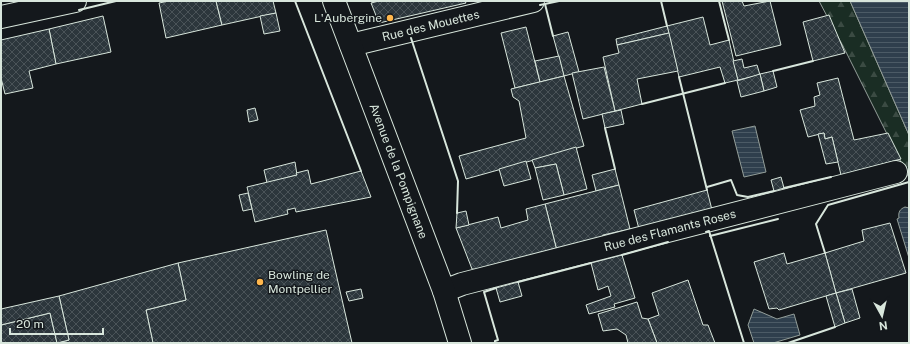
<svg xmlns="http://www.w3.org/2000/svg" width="910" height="344" viewBox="0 0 910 344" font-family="'Public Sans',sans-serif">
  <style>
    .forest { fill: url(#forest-firs); stroke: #939e99 }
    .water { fill: url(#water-rules); stroke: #939e99 }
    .building { fill: url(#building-cross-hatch); stroke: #d8e6dc }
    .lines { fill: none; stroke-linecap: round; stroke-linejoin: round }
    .minor-casing { stroke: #d8e6dc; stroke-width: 24 }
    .secondary-casing { stroke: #d8e6dc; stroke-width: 24 }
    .minor { stroke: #14181c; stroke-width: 22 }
    .secondary { stroke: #14181c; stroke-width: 22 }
    .wall { stroke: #d8e6dc; stroke-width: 2 }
    .poi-dot { fill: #ffb74d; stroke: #14181c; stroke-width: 1.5 }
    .labels { text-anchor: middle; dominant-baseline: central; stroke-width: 3; stroke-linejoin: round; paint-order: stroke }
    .poi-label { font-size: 12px; fill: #d8e6dc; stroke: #14181c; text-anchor: end }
    .street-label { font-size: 12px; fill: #d8e6dc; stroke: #14181c }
  </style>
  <defs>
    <pattern id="forest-firs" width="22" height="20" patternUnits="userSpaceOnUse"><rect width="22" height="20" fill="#1a2d24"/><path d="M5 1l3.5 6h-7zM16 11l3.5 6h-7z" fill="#3b4b43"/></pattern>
    <pattern id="water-rules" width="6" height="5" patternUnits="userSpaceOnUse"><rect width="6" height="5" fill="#2f3f4d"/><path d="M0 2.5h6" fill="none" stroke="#4c5b66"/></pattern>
    <pattern id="building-cross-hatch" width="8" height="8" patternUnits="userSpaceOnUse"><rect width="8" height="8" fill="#2c363c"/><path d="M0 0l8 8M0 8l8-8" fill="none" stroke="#4a5358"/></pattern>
  </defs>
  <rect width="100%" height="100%" fill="#14181c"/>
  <!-- forest -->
  <polygon class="forest" points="819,1 850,1 909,135 909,178 846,52"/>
  <!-- water -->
  <g class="water">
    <polygon points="850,1 909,1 909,135"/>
    <polygon points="755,126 766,172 744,177 732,131"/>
    <path d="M905 207 909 208V258L897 219 899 218C898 212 900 209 905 207Z"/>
    <polygon points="754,309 777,319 794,314 800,335 773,343 754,343 748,325"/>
  </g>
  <!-- building -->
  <g class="building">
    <polygon points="169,1 216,1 222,25 166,38 159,3"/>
    <polygon points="216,1 273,1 276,13 222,25"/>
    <polygon points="379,1 465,1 466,3 379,23 371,3"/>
    <polygon points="722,1 742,1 744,6 770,1 781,45 736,56"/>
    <polygon points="276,13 280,31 264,34 260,16"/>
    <polygon points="829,15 845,53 813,61 803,22"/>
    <polygon points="103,16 111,52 56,64 49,29"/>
    <polygon points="703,17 710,45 729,40 738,80 725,83 720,67 679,77 667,26"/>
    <polygon points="667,26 669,33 617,45 616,39"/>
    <polygon points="526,27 540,82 515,88 501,33"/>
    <polygon points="49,29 56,64 29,71 33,88 5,94 1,78 1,40"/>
    <polygon points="568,32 579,72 564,76 553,36"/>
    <polygon points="669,33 678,71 637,79 642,104 615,111 603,57 619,53 617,45"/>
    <polygon points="559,56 564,76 540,82 535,61"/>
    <polygon points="742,59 744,68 757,65 760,75 738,80 733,61"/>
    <polygon points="604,67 615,111 583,119 572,73"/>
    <polygon points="773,71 777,87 764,91 760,74"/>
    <polygon points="760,74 764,91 741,97 737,81"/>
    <polygon points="564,76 584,146 466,179 459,156 526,138 519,101 513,97 511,89"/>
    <polygon points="838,78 854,140 888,133 901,159 841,175 832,137 825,139 824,133 808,137 800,110 815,106 814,97 820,95 817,83"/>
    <polygon points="255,108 258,120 249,122 247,110"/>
    <polygon points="621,110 624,124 605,128 602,114"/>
    <polygon points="824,133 825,139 832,137 838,162 826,164 818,134"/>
    <polygon points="576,147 587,189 564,195 556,164 535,168 532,160"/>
    <polygon points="526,161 531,179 504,186 499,169"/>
    <polygon points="295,162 297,175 267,183 264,170"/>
    <polygon points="556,164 564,195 543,200 535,168"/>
    <polygon points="615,169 619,185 596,191 592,175"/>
    <polygon points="308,170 311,184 361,171 371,197 296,212 295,208 287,210 288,214 255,222 247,187 297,175 296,173"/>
    <polygon points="781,177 784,188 774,191 771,180"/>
    <polygon points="619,185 630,229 603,235 601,239 557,251 545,204"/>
    <polygon points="707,190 712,210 639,229 634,210"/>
    <polygon points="248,193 252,209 243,211 239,195"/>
    <polygon points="545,204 557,251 482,270 472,269 456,228 498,217 501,228 528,220 526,209"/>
    <polygon points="466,211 469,225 456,228 457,213"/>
    <polygon points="890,223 906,273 836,293 825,253 864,241 862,230"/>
    <polygon points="326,230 352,343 153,343 146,310 186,300 178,263"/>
    <polygon points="784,253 787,264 825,253 836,293 779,310 777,308 769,309 754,262"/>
    <polygon points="622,255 635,298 614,304 615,307 589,314 586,305 611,296 608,286 598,290 591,263"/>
    <polygon points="178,263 186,300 146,310 153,343 1,343 1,325 50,313 57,343 69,340 59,296"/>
    <polygon points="688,280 703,325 708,325 715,343 657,343 648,319 659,315 652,293"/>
    <polygon points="518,282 522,296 500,302 496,288"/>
    <polygon points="361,289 363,298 349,301 346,292"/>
    <polygon points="852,289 860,318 845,323 836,293"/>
    <polygon points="836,293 845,323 835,327 826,296"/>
    <polygon points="59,296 69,340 57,343 50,313 1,325 1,309"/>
    <polygon points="637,302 642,318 648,319 657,343 628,343 626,335 617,329 603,331 598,314"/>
  </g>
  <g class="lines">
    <!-- minor casing -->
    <g class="minor-casing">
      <g id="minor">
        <polyline points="1,17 75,1"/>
        <path id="s1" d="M351 45 533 1"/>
        <path id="s2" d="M444 291 462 284 896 172"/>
      </g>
    </g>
    <!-- secondary casing -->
    <g class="secondary-casing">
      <g id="secondary">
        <path id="s3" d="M334 1 444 291 460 343"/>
      </g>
    </g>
    <!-- minor -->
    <use href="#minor" class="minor"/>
    <!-- secondary -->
    <use href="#secondary" class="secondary"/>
    <!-- wall -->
    <g class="wall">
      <polyline points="295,1 361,171"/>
      <polyline points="661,1 667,26"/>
      <polyline points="719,1 729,40"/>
      <polyline points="545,4 553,36"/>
      <polyline points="540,5 559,1"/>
      <polyline points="79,10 116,1"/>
      <polyline points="411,38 458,181 457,213"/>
      <polyline points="773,71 813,61"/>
      <polyline points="679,77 707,190"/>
      <polyline points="642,104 725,83"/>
      <polyline points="605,128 615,169"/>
      <polyline points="707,187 731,180 737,195 748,197 774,191"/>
      <polyline points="784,188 831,177"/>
      <polyline points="706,232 709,231 744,343"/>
      <polyline points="710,236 778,219"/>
      <polyline points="825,253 816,224 828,205 909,182"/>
      <polyline points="622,255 668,242"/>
      <polyline points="518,282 591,263"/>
      <polyline points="495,343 495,341 498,340 484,292 496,288"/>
      <polyline points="788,343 835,327"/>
    </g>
  </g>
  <!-- markers -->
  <g class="poi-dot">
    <circle cx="390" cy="18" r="4"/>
    <circle cx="260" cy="282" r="4"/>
  </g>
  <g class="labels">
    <!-- poi labels -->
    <g class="poi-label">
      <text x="382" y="18">L'Aubergine</text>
      <text x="268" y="275" text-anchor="start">Bowling de<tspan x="268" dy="14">Montpellier</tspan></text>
    </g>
    <!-- street labels -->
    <g class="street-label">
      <text stroke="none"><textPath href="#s1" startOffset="82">Rue des Mouettes</textPath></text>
      <text stroke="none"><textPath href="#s3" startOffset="182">Avenue de la Pompignane</textPath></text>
      <text stroke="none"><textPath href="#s2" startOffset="234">Rue des Flamants Roses</textPath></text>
    </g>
  </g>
  <!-- border -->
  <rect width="910" height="344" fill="none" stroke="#d8e6dc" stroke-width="4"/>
  <!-- north arrow -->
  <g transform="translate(882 316) rotate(172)" stroke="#14181c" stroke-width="3" paint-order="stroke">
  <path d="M0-3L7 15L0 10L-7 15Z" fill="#d8e6dc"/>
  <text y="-6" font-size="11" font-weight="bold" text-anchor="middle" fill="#d8e6dc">N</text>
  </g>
  <!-- scale -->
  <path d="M10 328v6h93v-6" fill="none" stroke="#d8e6dc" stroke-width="2"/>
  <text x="16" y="328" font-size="12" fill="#d8e6dc" stroke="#14181c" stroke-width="3" paint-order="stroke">20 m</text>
</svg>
